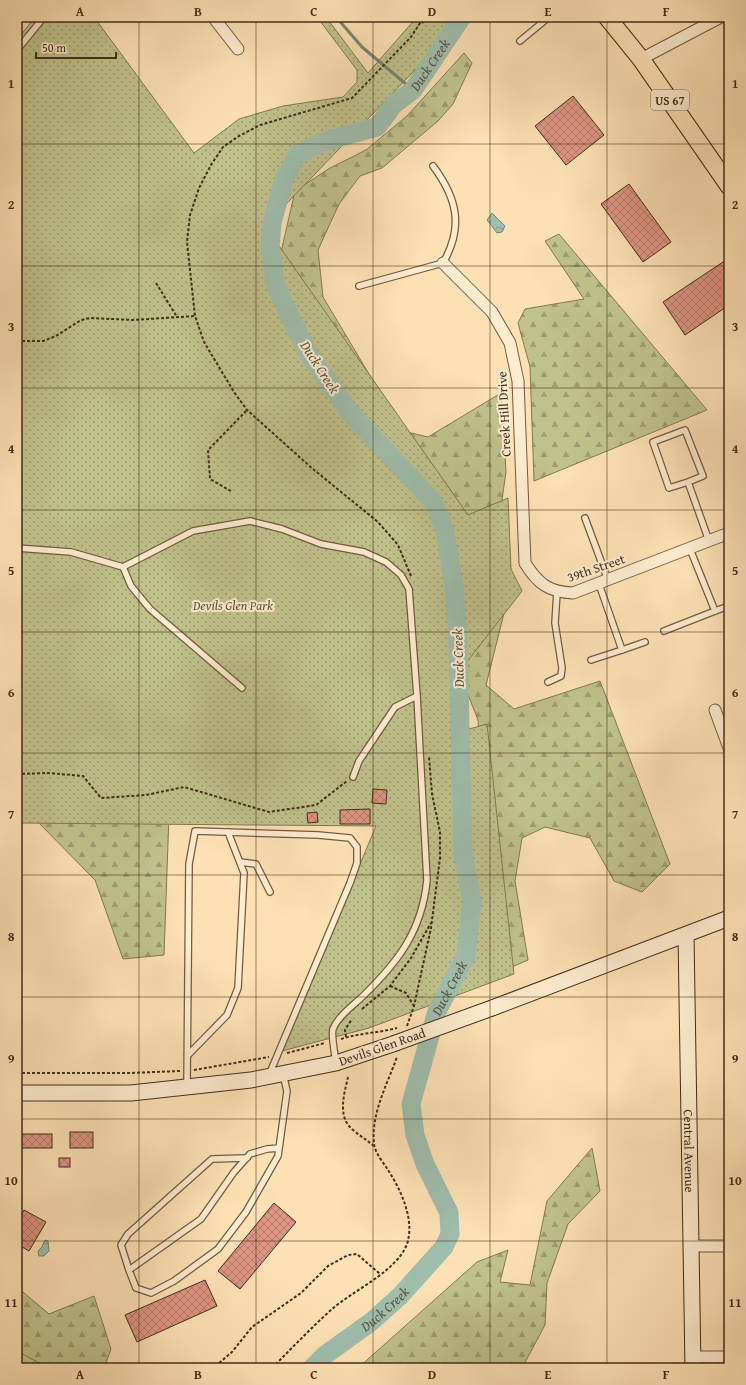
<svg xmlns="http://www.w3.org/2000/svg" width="746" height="1385" viewBox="0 0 746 1385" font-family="'Gentium Book Plus',serif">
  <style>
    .forest { fill: url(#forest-firs); stroke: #827854 }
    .park { fill: url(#park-dots); stroke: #827854 }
    .water { fill: url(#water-ripples); stroke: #7a8473 }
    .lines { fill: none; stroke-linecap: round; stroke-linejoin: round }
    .stream { stroke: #7a8473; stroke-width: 3 }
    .river { stroke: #9fbead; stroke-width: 19 }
    .building { fill: url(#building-cross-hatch); stroke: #432d1b }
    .lane-casing { stroke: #725a42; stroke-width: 8 }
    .street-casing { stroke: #725a42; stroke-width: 13 }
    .secondary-casing { stroke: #432d1b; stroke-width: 17 }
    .primary-casing { stroke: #432d1b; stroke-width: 19 }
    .path { stroke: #432d1b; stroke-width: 2; stroke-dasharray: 3 2; stroke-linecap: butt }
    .lane { stroke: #feeccf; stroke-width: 5.5 }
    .street { stroke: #feeccf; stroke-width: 11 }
    .secondary { stroke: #feeccf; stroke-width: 15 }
    .primary { stroke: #fde1b5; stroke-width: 17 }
    .secondary-bridge-casing { stroke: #432d1b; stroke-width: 17; stroke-linecap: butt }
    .secondary-bridge { stroke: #feeccf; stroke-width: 15 }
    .grid { fill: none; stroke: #432d1b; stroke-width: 1; stroke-opacity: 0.55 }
    .labels { text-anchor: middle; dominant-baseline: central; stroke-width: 4; stroke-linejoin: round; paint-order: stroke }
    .shield { fill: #feeccf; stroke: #7b6651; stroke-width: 1 }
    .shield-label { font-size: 12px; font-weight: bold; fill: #432d1b }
    .street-label { font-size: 13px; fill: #432d1b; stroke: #feeccf }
    .park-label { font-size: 13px; font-style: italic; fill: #625237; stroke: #feeccf }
    .water-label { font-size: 14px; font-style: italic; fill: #5a5140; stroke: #feeccf }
    .neatline { fill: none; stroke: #432d1b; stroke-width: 1.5 }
    .grid-label { font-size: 13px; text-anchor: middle; font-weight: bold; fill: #432d1b }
  </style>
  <defs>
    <pattern id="forest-firs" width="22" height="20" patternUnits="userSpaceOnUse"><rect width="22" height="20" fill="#c0c28c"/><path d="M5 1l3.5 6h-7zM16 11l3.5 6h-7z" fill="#9e9e72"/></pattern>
    <pattern id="park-dots" width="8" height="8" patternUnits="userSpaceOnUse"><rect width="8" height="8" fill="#c0c28c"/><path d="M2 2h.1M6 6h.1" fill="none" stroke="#9e9e72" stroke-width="1.8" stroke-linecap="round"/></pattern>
    <pattern id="water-ripples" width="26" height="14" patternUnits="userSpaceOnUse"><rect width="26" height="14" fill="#9fbead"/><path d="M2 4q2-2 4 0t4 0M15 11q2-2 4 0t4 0" fill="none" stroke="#839b8c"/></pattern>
    <pattern id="building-cross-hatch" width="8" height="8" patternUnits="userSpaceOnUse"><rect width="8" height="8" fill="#de9583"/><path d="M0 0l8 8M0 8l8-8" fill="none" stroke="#b67a6a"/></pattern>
  </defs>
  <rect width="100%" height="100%" fill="#fde1b5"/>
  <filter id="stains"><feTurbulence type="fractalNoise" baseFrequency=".005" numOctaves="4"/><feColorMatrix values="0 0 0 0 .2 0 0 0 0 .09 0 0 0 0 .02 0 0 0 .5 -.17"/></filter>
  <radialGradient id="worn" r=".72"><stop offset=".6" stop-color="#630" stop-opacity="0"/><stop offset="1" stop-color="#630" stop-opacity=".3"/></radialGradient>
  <!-- forest -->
  <g class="forest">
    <polygon points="464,53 472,63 453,104 438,121 382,168 360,176 339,204 318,250 323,297 403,431 428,437 501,393 506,472 496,541 507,601 486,685 514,709 600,681 670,864 642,892 614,881 590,838 545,827 522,838 515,881 528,960 491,976 478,720 467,692 464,645 279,261 295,191 330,168 366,150 407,116"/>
    <polygon points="559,234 707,410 534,481 530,367 518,323 525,309 584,299 545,241"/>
    <polygon points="17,596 169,815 164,955 123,959 95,880 32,816"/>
    <polygon points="592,1148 600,1191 568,1224 547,1283 545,1325 522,1368 358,1368 477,1262 508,1250 500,1282 530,1285 547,1201"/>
    <polygon points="17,1287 49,1314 94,1296 111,1349 104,1368 17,1368"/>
  </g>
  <!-- park -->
  <g class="park">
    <polygon points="35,17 94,17 194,153 239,119 283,106 343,97 357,82 357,70 317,17 326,17 368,73 417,17 466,17 265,226 468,515 508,498 511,569 522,591 459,672 469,729 487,724 514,974 369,1028 282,1051 376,826 17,823 17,40"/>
    <polygon points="17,1351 49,1368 17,1368"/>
  </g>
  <!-- water -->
  <g class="water">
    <polygon points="492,213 505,226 502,232 497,233 487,220"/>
    <polygon points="45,1240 48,1241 49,1251 44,1256 39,1256 38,1251 42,1247"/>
  </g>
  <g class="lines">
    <!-- stream -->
    <polyline class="stream" points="336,17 362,47 413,90"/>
    <!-- river -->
    <path class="river" id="s1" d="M312 1368 325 1355 371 1322 400 1296 444 1247 450 1234 449 1213 425 1164 415 1135 411 1104 437 1011 466 956 472 901 463 855 458 640 454 586 445 532 437 509 429 497 350 413 308 353 281 298 275 281 270 248 272 223 284 179 297 155 322 142 377 127 394 104 413 90 462 17"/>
  </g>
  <!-- building -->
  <g class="building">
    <polygon points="573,96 604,135 566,165 535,126"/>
    <polygon points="629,184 671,242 643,262 601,204"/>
    <polygon points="723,262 729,271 729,305 685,335 663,302"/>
    <polygon points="373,789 387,790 386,804 372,803"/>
    <polygon points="370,809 370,824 340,824 340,810"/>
    <polygon points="317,812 318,822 308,823 307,813"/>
    <rect x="70" y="1132" width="23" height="16"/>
    <rect x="19" y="1134" width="33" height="14"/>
    <rect x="59" y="1158" width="11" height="9"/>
    <polygon points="274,1203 296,1222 240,1289 218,1271"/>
    <polygon points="24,1210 46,1222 29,1251 17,1244 17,1223"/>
    <polygon points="205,1280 217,1306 137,1342 125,1315"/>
  </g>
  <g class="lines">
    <!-- lane casing -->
    <g class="lane-casing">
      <g id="lane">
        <polyline points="520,41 549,17"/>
        <polyline points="17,50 44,17"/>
        <path d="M359 286 443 263C464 227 457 198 433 166"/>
        <polyline points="688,482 703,476 685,430 653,442 669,488 688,482 709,541"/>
        <polyline points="585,518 608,580"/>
        <path d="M17 548 71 552 123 567 193 531 250 521 282 529 321 544 364 552 386 562 401 575 409 589 417 696 427 880C422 930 399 961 364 995 354 1005 338 1016 333 1029 331 1035 335 1055 336 1063"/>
        <polyline points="123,567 131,586 150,609 242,688"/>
        <polyline points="715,611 729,606"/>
        <polyline points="664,631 715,611 690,549"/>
        <polyline points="622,650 645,642"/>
        <polyline points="591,660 622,650 599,584"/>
        <polyline points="548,682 561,676 562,668 555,623 557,592"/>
        <polyline points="353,777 359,761 395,707 417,696"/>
        <polyline points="240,862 256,864 270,892"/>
        <polyline points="188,1055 227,1015 238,988 244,873 228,832"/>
        <polyline points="187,1085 189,864 195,831 318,835 350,838 357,847 357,863 350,883 269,1075"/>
        <polyline points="279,1148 267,1149 250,1154 234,1172 201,1219 129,1270 136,1288 151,1293 174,1281 218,1249 246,1212 278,1156 287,1091 283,1074"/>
        <polyline points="129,1270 121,1245 128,1234 212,1159 247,1158"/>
      </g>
    </g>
    <!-- street casing -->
    <g class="street-casing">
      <g id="street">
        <polyline points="213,17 238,49"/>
        <polyline points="641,59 721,17"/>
        <path d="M443 263 492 312 510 343 518 381 525 563C538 584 549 592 573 593L729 533"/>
        <polyline points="715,710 729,748"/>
        <polyline points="691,1246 729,1246"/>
        <polyline points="693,1357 729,1357"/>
      </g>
    </g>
    <!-- secondary casing -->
    <g class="secondary-casing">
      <g id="secondary">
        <path id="s2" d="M686 935 693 1368"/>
        <polyline points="492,1008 729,918"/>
        <polyline points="17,1093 131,1093 251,1080 336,1063 393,1044"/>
      </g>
    </g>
    <!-- primary casing -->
    <g class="primary-casing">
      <polyline id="primary" points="607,17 641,59 729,186"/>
    </g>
    <!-- path -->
    <g class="path">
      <polyline points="422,23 430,17"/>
      <polyline points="156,283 177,317"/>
      <polyline points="17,341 43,341 56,336 81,320 90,318 133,320 195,316"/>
      <polyline points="231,491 210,479 208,450 247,410"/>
      <polyline points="411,576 398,545 378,522 313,469 247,410 234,392 204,342 195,316 187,242 190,215 199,188 211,165 223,147 239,136 260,125 352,98 411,37 424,17"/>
      <polyline points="17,774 48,773 83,776 101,798 146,795 184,787 269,812 316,805 347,781"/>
      <polyline points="390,986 406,993 414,1006"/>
      <polyline points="362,1009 390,986 411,958 431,923"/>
      <polyline points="407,1026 414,1006 431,928 440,858 440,832 432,794 429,757"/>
      <polyline points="346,1037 345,1030 352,1019"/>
      <path d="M341 1039C359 1033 378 1033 397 1028"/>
      <polyline points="287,1053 325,1043"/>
      <polyline points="194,1070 269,1057"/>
      <polyline points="17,1073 130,1073 180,1071"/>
      <path d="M348 1077C344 1095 337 1117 353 1130 360 1136 367 1140 374 1146"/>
      <polyline points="205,1368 219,1363 232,1352 252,1327 301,1293 328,1266 348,1255 357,1254 380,1274"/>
      <path d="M272 1368C292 1348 311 1328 332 1309 354 1290 397 1271 407 1244 415 1220 401 1190 388 1170 383 1162 375 1153 374 1144 371 1113 387 1085 397 1057"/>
    </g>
    <!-- lane -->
    <use href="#lane" class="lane"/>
    <!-- street -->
    <use href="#street" class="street"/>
    <!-- secondary -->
    <use href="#secondary" class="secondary"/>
    <!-- primary -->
    <use href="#primary" class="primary"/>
    <!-- secondary-bridge casing -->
    <g class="secondary-bridge-casing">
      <polyline id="secondary-bridge" points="393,1044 492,1008"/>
    </g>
    <!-- secondary-bridge -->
    <use href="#secondary-bridge" class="secondary-bridge"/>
  </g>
  <!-- grid -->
  <path class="grid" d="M139 17V1368M256 17V1368M373 17V1368M490 17V1368M607 17V1368M17 144H729M17 266H729M17 388H729M17 510H729M17 632H729M17 753H729M17 875H729M17 997H729M17 1119H729M17 1241H729"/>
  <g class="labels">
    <!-- shield labels -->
    <rect class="shield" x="651" y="90" width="38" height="20" rx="3"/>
    <g class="shield-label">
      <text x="670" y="100">US 67</text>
    </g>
    <!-- street labels -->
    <g class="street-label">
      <text transform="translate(504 414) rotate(-93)">Creek Hill Drive</text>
      <text transform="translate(596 568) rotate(-19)">39th Street</text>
      <text transform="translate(382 1047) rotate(-19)">Devils Glen Road</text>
      <text stroke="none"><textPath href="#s2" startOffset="216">Central Avenue</textPath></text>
    </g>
    <!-- park labels -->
    <g class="park-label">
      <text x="233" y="605">Devils Glen Park</text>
    </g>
    <!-- water labels -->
    <g class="water-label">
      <text stroke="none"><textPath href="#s1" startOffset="1522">Duck Creek</textPath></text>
      <text transform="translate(320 367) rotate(57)">Duck Creek</text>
      <text transform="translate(458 658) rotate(-92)">Duck Creek</text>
      <text stroke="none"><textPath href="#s1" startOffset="454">Duck Creek</textPath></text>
      <text stroke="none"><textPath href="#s1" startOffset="94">Duck Creek</textPath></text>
    </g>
  </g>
  <!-- margin -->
  <rect width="746" height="1385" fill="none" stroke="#fde1b5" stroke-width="44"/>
  <!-- scale -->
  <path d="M36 52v6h80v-6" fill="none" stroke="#432d1b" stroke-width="2"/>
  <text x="42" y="52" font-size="12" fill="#432d1b" stroke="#feeccf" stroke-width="3" paint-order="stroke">50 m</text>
  <rect x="22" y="22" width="702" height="1341" class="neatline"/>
  <g class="grid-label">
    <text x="80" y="16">A</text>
    <text x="198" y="16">B</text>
    <text x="314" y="16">C</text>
    <text x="432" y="16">D</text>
    <text x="548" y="16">E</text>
    <text x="666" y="16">F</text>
    <text x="11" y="88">1</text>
    <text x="735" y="88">1</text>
    <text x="11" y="209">2</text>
    <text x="735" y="209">2</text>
    <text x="11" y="331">3</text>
    <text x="735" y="331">3</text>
    <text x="11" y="453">4</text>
    <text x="735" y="453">4</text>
    <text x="11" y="575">5</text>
    <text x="735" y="575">5</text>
    <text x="11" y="697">6</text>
    <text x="735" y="697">6</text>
    <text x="11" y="819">7</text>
    <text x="735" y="819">7</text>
    <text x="11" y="941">8</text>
    <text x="735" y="941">8</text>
    <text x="11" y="1063">9</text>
    <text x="735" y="1063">9</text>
    <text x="11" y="1185">10</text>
    <text x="735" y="1185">10</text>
    <text x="11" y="1307">11</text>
    <text x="735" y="1307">11</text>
    <text x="80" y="1379">A</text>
    <text x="198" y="1379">B</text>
    <text x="314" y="1379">C</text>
    <text x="432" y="1379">D</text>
    <text x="548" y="1379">E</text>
    <text x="666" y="1379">F</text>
  </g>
  <rect width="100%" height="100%" filter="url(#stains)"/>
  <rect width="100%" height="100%" fill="url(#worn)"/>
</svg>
